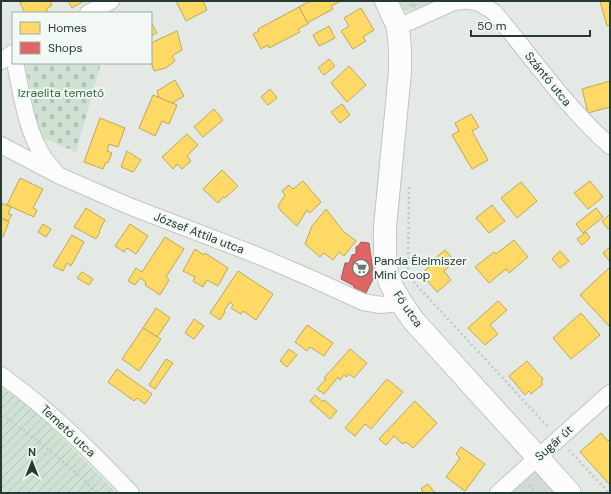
<svg xmlns="http://www.w3.org/2000/svg" width="611" height="494" viewBox="0 0 611 494" font-family="'DM Sans',sans-serif">
  <style>
    .built { fill: #d2dad6 }
    .grass { fill: url(#grass-tufts) }
    .cemetery { fill: url(#cemetery-stones) }
    .garden { fill: url(#garden-furrows) }
    .homes { fill: #ffd966; stroke: #bda956 }
    .shops { fill: #e06666; stroke: #a85956 }
    .lines { fill: none; stroke-linecap: round; stroke-linejoin: round }
    .street-casing { stroke: #c1c6c3; stroke-width: 18 }
    .secondary-casing { stroke: #c0c6c3; stroke-width: 24 }
    .path { stroke: #c1c9c4; stroke-width: 2.5; stroke-dasharray: 2 3; stroke-linecap: butt }
    .street { stroke: #fbfcfb; stroke-width: 16 }
    .secondary { stroke: #fbfcfb; stroke-width: 22 }
    .labels { text-anchor: middle; dominant-baseline: central; stroke-width: 4; stroke-linejoin: round; paint-order: stroke }
    .street-label { font-size: 12px; fill: #243a32; stroke: #f2f8f4 }
    .park-label { font-size: 12px; fill: #326d42; stroke: #f2f8f4 }
    .poi-label { font-size: 12px; fill: #243a32; stroke: #f2f8f4; text-anchor: start }
  </style>
  <defs>
    <pattern id="grass-tufts" width="24" height="20" patternUnits="userSpaceOnUse"><rect width="24" height="20" fill="#cfe1d2"/><path d="M3 7l-1-3M5 7V3M7 7l1-3M15 17l-1-3M17 17v-4M19 17l1-3" fill="none" stroke="#b2c2b5"/></pattern>
    <pattern id="cemetery-stones" width="16" height="16" patternUnits="userSpaceOnUse"><rect width="16" height="16" fill="#cfe1d2"/><path d="M2 7V4a2 2 0 0 1 4 0v3zM10 15v-3a2 2 0 0 1 4 0v3z" fill="#b2c2b5"/></pattern>
    <pattern id="garden-furrows" width="10" height="10" patternUnits="userSpaceOnUse"><rect width="10" height="10" fill="#cfe1d2"/><path d="M-1 1l2-2M0 10L10 0M9 11l2-2" fill="none" stroke="#b2c2b5"/></pattern>
  </defs>
  <rect width="100%" height="100%" fill="#e4e9e6"/>
  <!-- built -->
  <polygon class="built" points="536,470 560,493 512,493"/>
  <!-- grass -->
  <path class="grass" d="M395 1H438C425 8 417 11 401 11Z"/>
  <!-- cemetery -->
  <polygon class="cemetery" points="25,63 101,63 76,152 39,136"/>
  <!-- garden -->
  <polygon class="garden" points="1,387 34,410 117,493 1,493"/>
  <!-- homes -->
  <g class="homes">
    <polygon points="24,1 50,1 52,5 46,9 49,13 25,13 20,3"/>
    <polygon points="68,1 84,1 72,8"/>
    <polygon points="176,1 203,1 207,10 186,21"/>
    <polygon points="310,1 341,1 331,6 333,9 307,23 299,7"/>
    <polygon points="600,1 610,1 610,25 607,26"/>
    <polygon points="299,7 308,24 298,29 300,32 269,48 268,45 261,49 253,34 259,31 258,29"/>
    <polygon points="361,8 374,30 363,37 366,41 353,49 341,31 349,26 344,18"/>
    <polygon points="151,22 157,33 151,36"/>
    <polygon points="329,26 335,38 319,46 313,35"/>
    <polygon points="177,31 182,50 172,56 175,61 166,68 154,71 151,62 151,43"/>
    <polygon points="329,59 335,66 324,75 318,68"/>
    <polygon points="349,66 366,85 347,102 331,83"/>
    <polygon points="175,80 184,96 172,103 159,98 157,91"/>
    <polygon points="610,81 610,107 588,113 582,89"/>
    <polygon points="270,89 277,98 268,105 261,97"/>
    <polygon points="153,95 177,105 169,124 162,121 155,136 139,128"/>
    <polygon points="342,104 350,115 340,123 331,112"/>
    <polygon points="214,109 223,120 203,137 194,127"/>
    <polygon points="471,114 479,127 472,131 488,160 472,169 452,135 459,131 455,123"/>
    <polygon points="100,118 125,128 118,147 109,144 107,151 112,153 108,163 106,162 103,169 84,162"/>
    <polygon points="187,134 198,145 187,156 191,161 182,169 177,164 173,169 162,157"/>
    <polygon points="127,151 141,160 133,172 121,167"/>
    <polygon points="222,170 238,186 225,198 223,197 218,203 203,189"/>
    <polygon points="20,178 43,189 33,208 37,210 34,217 7,205"/>
    <polygon points="303,181 321,202 310,213 307,210 297,226 281,211 278,206 285,195 282,191 289,185 293,189"/>
    <polygon points="590,181 603,197 588,209 574,193"/>
    <polygon points="521,182 537,201 517,218 501,198"/>
    <polygon points="1,203 11,207 8,214 12,215 8,221 1,218"/>
    <polygon points="492,205 505,221 489,233 476,218"/>
    <polygon points="86,208 105,220 99,231 100,232 96,239 74,227"/>
    <polygon points="596,208 603,217 583,233 576,224"/>
    <polygon points="326,209 343,231 356,241 344,256 339,252 333,260 324,253 320,257 305,244 312,226"/>
    <polygon points="610,214 610,227 608,229 602,221"/>
    <polygon points="1,218 9,222 3,237 1,236"/>
    <polygon points="43,224 51,229 46,237 38,232"/>
    <polygon points="130,224 148,236 136,254 127,248 124,252 115,246"/>
    <polygon points="586,232 590,238 582,245 577,239"/>
    <polygon points="72,235 84,242 71,266 67,263 63,271 53,266"/>
    <polygon points="165,237 184,249 166,277 169,280 160,295 145,285 146,282 140,278 135,285 128,281 136,268 142,272"/>
    <polygon points="514,240 528,257 509,273 506,269 489,283 475,267 494,252 496,254"/>
    <polygon points="610,247 610,262 603,253"/>
    <polygon points="195,249 204,255 205,253 228,268 218,286 207,280 203,287 193,281 195,277 183,271"/>
    <polygon points="445,250 455,261 444,271 451,280 437,292 421,274 435,262 433,260"/>
    <polygon points="560,251 569,261 560,268 552,259"/>
    <polygon points="610,267 610,327 580,295"/>
    <polygon points="238,271 273,294 256,320 243,311 241,314 231,308 233,305 230,302 224,311 225,312 220,320 210,313"/>
    <polygon points="82,272 93,279 89,285 77,278"/>
    <polygon points="498,301 507,310 490,325 498,334 485,345 468,328"/>
    <polygon points="156,308 170,318 157,337 143,328"/>
    <polygon points="581,313 600,335 571,359 553,338"/>
    <polygon points="194,319 204,326 194,339 185,333"/>
    <polygon points="307,325 333,343 324,356 310,347 307,351 295,342"/>
    <polygon points="143,328 161,339 139,371 122,359"/>
    <polygon points="289,349 297,355 287,367 280,361"/>
    <polygon points="350,349 367,363 354,378 349,374 346,377 344,375 340,380 338,377 324,394 317,389 326,379 324,378"/>
    <polygon points="166,359 173,363 155,389 149,385"/>
    <polygon points="527,361 543,379 541,382 543,384 531,394 529,391 525,395 509,376"/>
    <polygon points="117,369 152,394 145,404 137,398 134,401 108,382"/>
    <polygon points="387,379 403,392 371,429 365,424 355,436 345,428"/>
    <polygon points="315,395 323,402 324,400 337,411 330,419 310,401"/>
    <polygon points="415,401 437,423 413,448 406,442 403,444 394,436 386,445 379,439"/>
    <polygon points="601,433 608,441 610,439 610,485 580,452"/>
    <polygon points="461,447 485,464 465,491 446,477 460,458 456,454"/>
    <polygon points="428,484 435,493 424,493 421,489"/>
  </g>
  <!-- shops -->
  <polygon class="shops" points="361,242 369,243 374,277 365,295 354,291 354,286 341,279 345,263 349,263 352,255 356,254 356,247 359,245"/>
  <g class="lines">
    <!-- street casing -->
    <g class="street-casing">
      <g id="street">
        <path d="M468 1 479 3 494 12C532 57 565 106 610 146"/>
        <polyline points="88,13 111,1"/>
        <polyline points="398,27 454,2 464,1"/>
        <polyline points="1,61 13,53"/>
        <path d="M15 63C23 100 27 143 55 171"/>
        <polyline points="1,145 60,176 129,206 259,256 315,280 363,302 381,305 401,303"/>
        <path d="M1 375C49 409 90 450 131 493"/>
        <polyline points="498,493 610,393"/>
      </g>
    </g>
    <!-- secondary casing -->
    <g class="secondary-casing">
      <path id="secondary" d="M386 1 398 27 400 50V72L385 227C385 243 384 261 388 277 393 293 404 306 413 320L570 493"/>
    </g>
    <!-- path -->
    <g class="path">
      <polyline points="408,274 409,185"/>
      <polyline points="410,278 549,428"/>
      <path d="M7 418C39 441 69 465 97 493"/>
      <polyline points="569,450 609,493"/>
      <polyline points="529,485 537,493"/>
    </g>
    <!-- street -->
    <use href="#street" class="street"/>
    <!-- secondary -->
    <use href="#secondary" class="secondary"/>
  </g>
  <!-- icons -->
  <defs>
    <g id="supermarket-ring" transform="scale(0.9)"><circle r="9.5" fill="#f2f8f4" stroke="#677771" stroke-width="1.5"/><path d="M-6-5.5h2.5l.6 2H6L4.5 2H-2.5L-4.4-4H-6ZM-1.5 3.2a1.3 1.3 0 1 0 .1 0ZM3 3.2a1.3 1.3 0 1 0 .1 0Z" fill="#677771"/></g>
  </defs>
  <g fill-rule="evenodd">
    <use href="#supermarket-ring" x="361" y="268"/>
  </g>
  <g class="labels">
    <!-- street labels -->
    <g class="street-label">
      <text transform="translate(548 79) rotate(51)">Szántó utca</text>
      <text transform="translate(199 233) rotate(21)">József Attila utca</text>
      <text transform="translate(408 309) rotate(55)">Fő utca</text>
      <text transform="translate(68 431) rotate(43)">Temető utca</text>
      <text transform="translate(554 443) rotate(-42)">Sugár út</text>
    </g>
    <!-- park labels -->
    <g class="park-label">
      <text x="61" y="93">Izraelita temető</text>
    </g>
    <!-- poi labels -->
    <g class="poi-label">
      <text x="374" y="261">Panda Élelmiszer<tspan x="374" dy="14">Mini Coop</tspan></text>
    </g>
  </g>
  <!-- border -->
  <rect width="611" height="494" fill="none" stroke="#243a32" stroke-width="4"/>
  <!-- legend -->
  <rect x="12" y="12" width="140" height="52" fill="#f2f8f4" stroke="#a0aca6"/>
  <rect x="20" y="22" width="20" height="12" fill="#ffd966" stroke="#a0aca6"/>
  <text x="48" y="32" font-size="12" fill="#243a32">Homes</text>
  <rect x="20" y="42" width="20" height="12" fill="#e06666" stroke="#a0aca6"/>
  <text x="48" y="52" font-size="12" fill="#243a32">Shops</text>
  <!-- north arrow -->
  <g transform="translate(32 462)" stroke="#f2f8f4" stroke-width="3" paint-order="stroke">
  <path d="M0-3L7 15L0 10L-7 15Z" fill="#243a32"/>
  <text y="-6" font-size="11" font-weight="bold" text-anchor="middle" fill="#243a32">N</text>
  </g>
  <!-- scale -->
  <path d="M471 30v6h119v-6" fill="none" stroke="#243a32" stroke-width="2"/>
  <text x="477" y="30" font-size="12" fill="#243a32" stroke="#f2f8f4" stroke-width="3" paint-order="stroke">50 m</text>
</svg>
